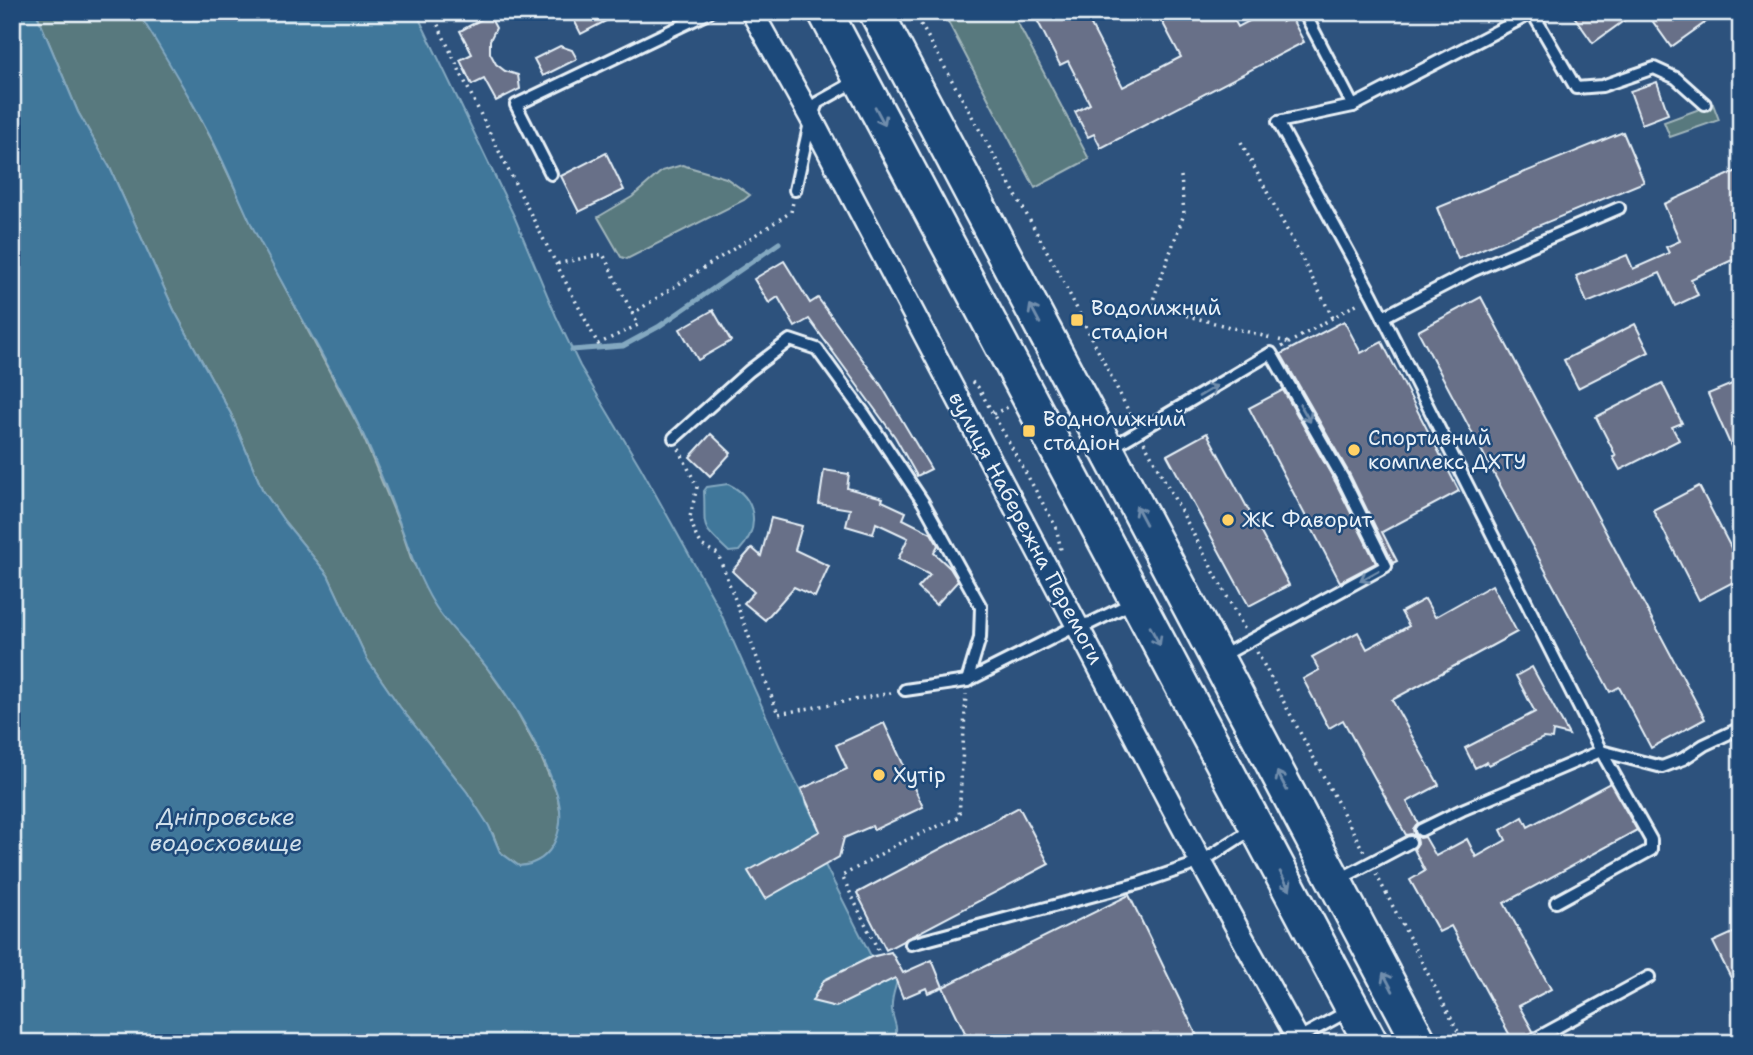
<svg xmlns="http://www.w3.org/2000/svg" width="1753" height="1055" viewBox="0 0 1753 1055" font-family="'Shantell Sans',sans-serif">
  <style>
    .green { fill: #58797e; stroke: #a0b5bb; stroke-width: 2 }
    .water { fill: #3f779a; stroke: #83a8c0; stroke-width: 2 }
    .lines { fill: none; stroke-linecap: round; stroke-linejoin: round }
    .stream { stroke: #83a8c0; stroke-width: 5 }
    .building { fill: #677088; stroke: #e8f1f8; stroke-width: 2 }
    .lane-casing { stroke: #e8f1f8; stroke-width: 16 }
    .street-casing { stroke: #e8f1f8; stroke-width: 26 }
    .primary-casing { stroke: #e8f1f8; stroke-width: 38 }
    .path { stroke: #e8f1f8; stroke-width: 3.5; stroke-dasharray: 2 5; stroke-linecap: butt }
    .lane { stroke: #1f4a7a; stroke-width: 10 }
    .street { stroke: #1f4a7a; stroke-width: 21 }
    .primary { stroke: #1f4a7a; stroke-width: 33 }
    .oneway { stroke: #6f8dac }
    .poi-dot { fill: #ffd166; stroke: #1f4a7a; stroke-width: 2.5 }
    .labels { text-anchor: middle; dominant-baseline: central; stroke-width: 5; stroke-linejoin: round; paint-order: stroke }
    .poi-label { font-size: 21px; fill: #e8f1f8; stroke: #1f4a7a; text-anchor: start }
    .street-label { font-size: 21px; fill: #e8f1f8; stroke: #1f4a7a }
    .water-label { font-size: 23px; font-style: italic; fill: #cfdfea; stroke: #1f4a7a }
  </style>
  <rect width="100%" height="100%" fill="#2d527d"/>
  <filter id="ink" filterUnits="userSpaceOnUse"><feTurbulence type="fractalNoise" baseFrequency=".0143" numOctaves="2"/><feDisplacementMap in="SourceGraphic" scale="14" xChannelSelector="R" yChannelSelector="G"/><feConvolveMatrix kernelMatrix="1 2 1 2 8 2 1 2 1" color-interpolation-filters="sRGB"/></filter>
  <g filter="url(#ink)">
    <!-- green -->
    <g class="green">
      <polygon points="36,12 138,12 176,72 215,146 255,231 360,429 399,523 412,561 462,639 485,665 514,706 540,755 557,794 561,816 560,832 554,846 543,858 530,865 519,866 500,852 493,834 467,792 400,707 367,659 328,575 284,521 262,489 231,414 174,310 110,168 78,112"/>
      <polygon points="943,12 1012,12 1089,159 1035,188"/>
      <polygon points="1713,104 1719,120 1670,137 1664,122"/>
      <polygon points="682,165 726,178 750,195 744,200 627,259 621,257 598,217 632,197 662,171"/>
    </g>
    <!-- water -->
    <g class="water">
      <path d="M12 12H36L78 112 110 168 174 310 231 414 262 489 284 521 328 575 367 659 400 707 467 792 489 826 500 852 519 866C556 863 566 825 557 794 544 753 511 698 485 665 468 644 447 626 434 604 418 578 409 549 399 521 387 490 375 458 360 428 328 361 289 298 255 232 241 203 229 173 215 145 192 99 165 56 138 12H416L514 216 556 316 580 366 641 468 718 607 792 774 820 831 836 833 825 865 871 956 893 954C906 979 890 987 892 1010 894 1027 899 1022 894 1043H12Z"/>
      <path d="M728 484C757 498 761 528 739 551L729 552C698 523 706 531 704 491L707 487Z"/>
    </g>
    <g class="lines">
      <!-- stream -->
      <polyline class="stream" points="572,350 623,346 658,327 779,243"/>
    </g>
    <!-- building -->
    <g class="building">
      <polygon points="570,12 623,12 581,34"/>
      <polygon points="1033,12 1084,12 1123,87 1181,57 1157,12 1230,12 1238,27 1266,12 1277,12 1282,22 1291,17 1304,42 1101,148 1094,134 1088,137 1075,112 1090,104 1068,61 1060,65"/>
      <polygon points="1571,12 1636,12 1593,43"/>
      <polygon points="1646,12 1720,12 1671,47"/>
      <polygon points="489,15 496,28 490,40 490,53 496,64 505,71 518,75 520,89 496,101 484,79 472,85 460,60 472,54 460,31"/>
      <polygon points="560,46 572,50 577,59 543,76 534,59"/>
      <polygon points="1657,82 1668,114 1642,124 1630,91"/>
      <polygon points="1623,132 1644,182 1458,259 1437,208"/>
      <polygon points="606,153 624,190 579,212 561,176"/>
      <polygon points="1741,169 1741,256 1691,279 1698,295 1675,306 1660,273 1587,303 1576,276 1627,255 1633,269 1669,253 1666,247 1680,241 1664,204"/>
      <polygon points="784,261 810,303 818,298 881,385 931,469 917,476 895,437 809,319 795,327 778,297 769,303 754,279"/>
      <polygon points="1481,297 1705,719 1651,748 1619,687 1610,692 1418,331"/>
      <polygon points="713,310 731,341 698,360 680,329"/>
      <polygon points="1344,321 1361,353 1382,342 1459,491 1382,532 1397,561 1393,563 1350,475 1281,354"/>
      <polygon points="1635,324 1649,352 1578,388 1564,360"/>
      <polygon points="1737,382 1741,391 1741,469 1708,394"/>
      <polygon points="1662,383 1682,423 1672,427 1679,440 1620,470 1613,457 1616,456 1596,417"/>
      <polygon points="1283,390 1336,483 1376,563 1340,582 1249,408"/>
      <polygon points="1207,433 1289,585 1249,606 1167,455"/>
      <polygon points="711,434 731,453 710,476 690,457"/>
      <polygon points="824,470 849,474 847,488 883,498 882,501 906,512 903,519 931,533 938,545 934,553 950,568 958,581 936,605 918,588 930,575 898,559 908,538 876,523 873,534 846,526 850,509 819,504"/>
      <polygon points="1699,486 1741,567 1741,578 1699,600 1653,510"/>
      <polygon points="771,518 802,526 795,550 829,566 815,597 794,587 765,620 744,603 754,592 732,571 752,548 761,556"/>
      <polygon points="1492,585 1517,632 1392,700 1439,785 1407,802 1418,823 1413,829 1414,834 1420,838 1425,837 1436,856 1467,839 1476,857 1506,840 1501,830 1523,817 1528,827 1610,783 1637,830 1504,903 1551,989 1519,1006 1533,1031 1529,1037 1531,1043 1514,1043 1451,926 1439,932 1410,880 1425,871 1414,849 1418,843 1417,838 1411,834 1406,835 1343,720 1329,728 1303,679 1319,670 1312,657 1358,632 1367,649 1409,626 1401,612 1425,599 1435,617"/>
      <polygon points="1532,667 1569,735 1553,731 1552,739 1543,738 1489,765 1487,762 1475,768 1465,748 1535,712 1516,676"/>
      <polygon points="884,723 923,807 874,830 872,826 844,838 839,857 765,899 748,871 820,831 801,789 847,769 836,745"/>
      <polygon points="1019,807 1049,864 886,950 857,893"/>
      <polygon points="1129,895 1198,1038 1187,1043 970,1043 943,987"/>
      <polygon points="1735,932 1741,944 1741,998 1713,942"/>
      <polygon points="891,952 903,973 932,960 943,987 928,993 926,988 903,998 895,978 836,1007 812,1001 824,980 871,957"/>
    </g>
    <g class="lines">
      <!-- lane casing -->
      <g class="lane-casing">
        <g id="lane">
          <polyline points="1304,12 1353,106"/>
          <polyline points="1532,12 1576,88 1602,86 1654,68 1676,78 1705,104"/>
          <polyline points="551,174 516,105 710,12"/>
          <polyline points="795,190 811,118 817,103 858,80"/>
          <polyline points="1383,317 1472,271 1619,208"/>
          <polyline points="674,438 749,371 790,340 817,349 865,415 923,502 981,607 980,638 967,681"/>
          <polyline points="1109,449 1271,353 1343,479 1386,566 1222,656"/>
          <polyline points="905,690 967,681 1076,626 1091,623 1134,602"/>
          <polyline points="1601,751 1662,767 1683,759 1704,745 1736,730"/>
          <polyline points="1421,830 1462,810 1601,751 1372,295 1278,122 1353,106 1532,13"/>
          <polyline points="1338,880 1410,842"/>
          <polyline points="1556,902 1651,850 1651,840 1601,751"/>
          <polyline points="911,944 1140,883 1201,862 1254,828"/>
          <polyline points="1537,1038 1649,977"/>
          <polyline points="1297,1039 1350,1010"/>
        </g>
      </g>
      <!-- street casing -->
      <g class="street-casing">
        <polyline id="street" points="752,12 811,118 1201,862 1300,1043"/>
      </g>
      <!-- primary casing -->
      <g class="primary-casing">
        <g id="primary">
          <polyline points="825,12 1371,1043"/>
          <polyline points="876,12 1420,1043"/>
        </g>
      </g>
      <!-- path -->
      <g class="path">
        <path d="M432 12C484 125 541 235 598 344L638 325 603 254 556 264"/>
        <polyline points="914,12 1058,271 1133,420"/>
        <polyline points="1241,142 1333,318"/>
        <polyline points="1181,176 1184,214 1153,300 1158,308 1271,338"/>
        <polyline points="632,314 791,212 793,202"/>
        <polyline points="1279,340 1290,343"/>
        <polyline points="1282,347 1360,302"/>
        <polyline points="972,382 978,387 1056,527 1061,550"/>
        <polyline points="993,414 1008,407"/>
        <polyline points="1144,442 1245,630"/>
        <polyline points="679,449 697,487 690,517 696,536 703,546 718,554 778,714 891,693"/>
        <polyline points="1257,652 1364,852"/>
        <polyline points="1376,874 1464,1043"/>
        <polyline points="878,950 842,876 900,843 959,817 966,694"/>
      </g>
      <!-- lane -->
      <use href="#lane" class="lane"/>
      <!-- street -->
      <use href="#street" class="street"/>
      <!-- primary -->
      <use href="#primary" class="primary"/>
    </g>
    <!-- one-way arrows -->
    <defs><path id="oneway-shaft" d="M-6 0H5M1.5-3L5.5 0L1.5 3" fill="none" stroke-width="1.6" stroke-linecap="round" stroke-linejoin="round" transform="scale(1.75)"/></defs>
    <g class="oneway">
      <use href="#oneway-shaft" transform="translate(880 116) rotate(62)"/>
      <use href="#oneway-shaft" transform="translate(1035 314) rotate(-118)"/>
      <use href="#oneway-shaft" transform="translate(1208 391) rotate(-31)"/>
      <use href="#oneway-shaft" transform="translate(1305 413) rotate(60)"/>
      <use href="#oneway-shaft" transform="translate(1141 515) rotate(-118)"/>
      <use href="#oneway-shaft" transform="translate(1369 576) rotate(151)"/>
      <use href="#oneway-shaft" transform="translate(1155 636) rotate(62)"/>
      <use href="#oneway-shaft" transform="translate(1282 781) rotate(-118)"/>
      <use href="#oneway-shaft" transform="translate(1285 881) rotate(62)"/>
      <use href="#oneway-shaft" transform="translate(1388 982) rotate(-118)"/>
    </g>
  </g>
  <!-- markers -->
  <g class="poi-dot">
    <rect x="1070" y="313" width="14" height="14" rx="3.5"/>
    <rect x="1022" y="424" width="14" height="14" rx="3.5"/>
    <circle cx="1354" cy="450" r="7"/>
    <circle cx="1228" cy="520" r="7"/>
    <circle cx="879" cy="775" r="7"/>
  </g>
  <g class="labels">
    <!-- poi labels -->
    <g class="poi-label">
      <text x="1091" y="308">Водолижний<tspan x="1091" dy="24">стадіон</tspan></text>
      <text x="1043" y="419">Воднолижний<tspan x="1043" dy="24">стадіон</tspan></text>
      <text x="1368" y="438">Спортивний<tspan x="1368" dy="24">комплекс ДХТУ</tspan></text>
      <text x="1242" y="520">ЖК Фаворит</text>
      <text x="893" y="775">Хутір</text>
    </g>
    <!-- street labels -->
    <g class="street-label">
      <text transform="translate(1026 528) rotate(62)">вулиця Набережна Перемоги</text>
    </g>
    <!-- water labels -->
    <g class="water-label">
      <text x="226" y="817">Дніпровське<tspan x="226" dy="26">водосховище</tspan></text>
    </g>
  </g>
  <!-- margin -->
  <rect width="1753" height="1055" fill="none" stroke="#1f4a7a" stroke-width="42"/>
  <rect x="21" y="21" width="1711" height="1013" fill="none" stroke="#e8f1f8" stroke-width="2.5" filter="url(#ink)"/>
</svg>
